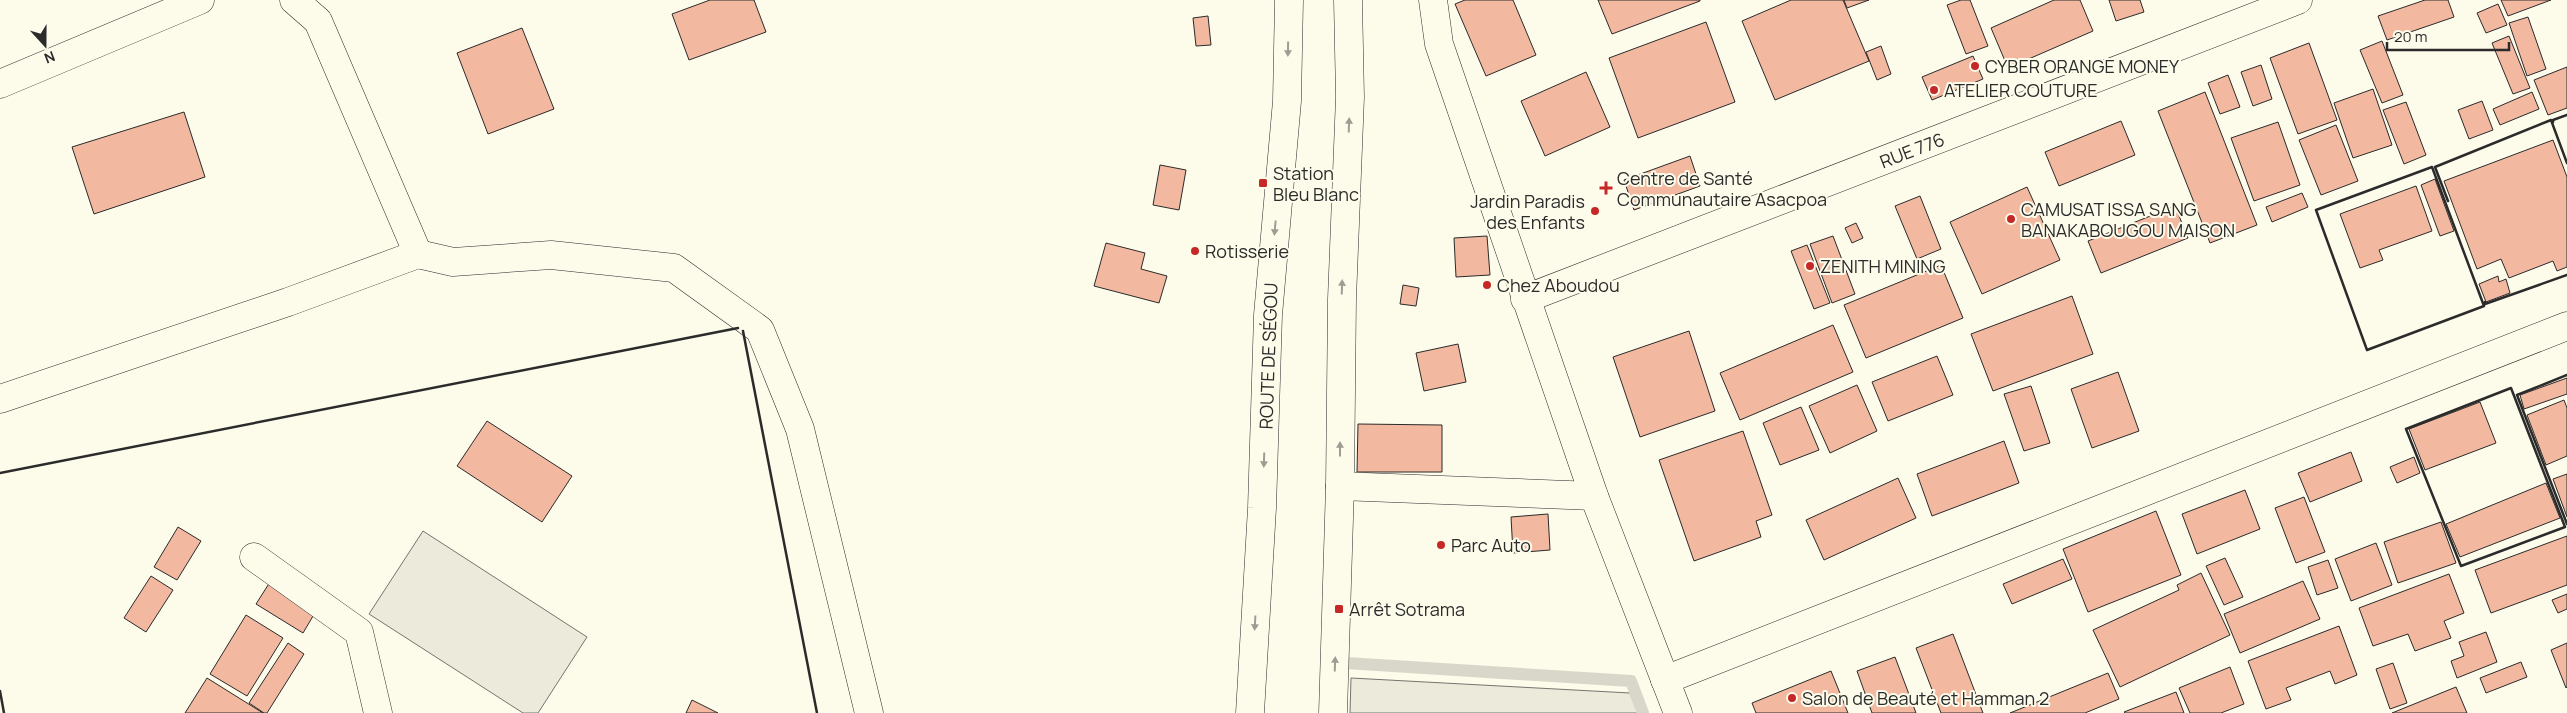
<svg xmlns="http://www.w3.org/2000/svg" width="2567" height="713" viewBox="0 0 2567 713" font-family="Manrope,sans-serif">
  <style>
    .green { fill: #ecebdb; stroke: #74746e }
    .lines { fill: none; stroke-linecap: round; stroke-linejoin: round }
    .stream { stroke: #d8d7c9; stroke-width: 12 }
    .building { fill: #f2b8a0; stroke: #2b2b2b }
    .minor-casing { stroke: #2b2b2b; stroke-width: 29 }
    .highway-casing { stroke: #2b2b2b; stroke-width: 29 }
    .minor { stroke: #fdfbea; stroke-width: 28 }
    .highway { stroke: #fdfbea; stroke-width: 28 }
    .wall { stroke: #2b2b2b; stroke-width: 2.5 }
    .oneway { fill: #9e9d94 }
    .poi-dot { fill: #c62828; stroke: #fdfbea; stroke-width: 2 }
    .labels { text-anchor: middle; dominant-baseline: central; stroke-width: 4; stroke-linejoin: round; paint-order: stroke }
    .poi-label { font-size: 18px; fill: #2b2b2b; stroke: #fdfbea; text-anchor: start }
    .street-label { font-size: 18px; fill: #2b2b2b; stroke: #fdfbea }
  </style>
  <rect width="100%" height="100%" fill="#fdfbea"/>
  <!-- green -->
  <g class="green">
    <polygon points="423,531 587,637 538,713 523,713 369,614"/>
    <polygon points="1351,678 1630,693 1638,713 1350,713"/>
  </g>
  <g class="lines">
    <!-- stream -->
    <polyline class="stream" points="1346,663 1631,681 1643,713"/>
  </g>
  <!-- building -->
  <g class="building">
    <polygon points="710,0 754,0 766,32 689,60 672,14"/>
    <polygon points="1465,0 1513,0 1536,55 1486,76 1455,4"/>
    <polygon points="1598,0 1700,0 1700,1 1612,34"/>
    <polygon points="1791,0 1843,0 1869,61 1775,100 1742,21"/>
    <polygon points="1844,0 1869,0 1847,8"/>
    <polygon points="1961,0 1970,0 1988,46 1966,54 1947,5"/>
    <polygon points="2054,0 2080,0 2093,31 2008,68 1991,28"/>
    <polygon points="2109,0 2140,0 2144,12 2116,21"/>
    <polygon points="2425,0 2448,0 2454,17 2387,40 2378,16"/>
    <polygon points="2501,0 2551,0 2508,16"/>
    <polygon points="2498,4 2507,25 2486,33 2477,13"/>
    <polygon points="1208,16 1211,45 1196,46 1193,18"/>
    <polygon points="2528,17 2546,69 2527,76 2509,23"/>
    <polygon points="1706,22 1735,102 1638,138 1609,58"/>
    <polygon points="522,28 554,109 488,134 457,53"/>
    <polygon points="2509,36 2530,88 2513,94 2492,43"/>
    <polygon points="2382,41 2403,95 2382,103 2360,50"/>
    <polygon points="2309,43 2337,120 2298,134 2270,58"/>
    <polygon points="1881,46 1891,74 1877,80 1866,52"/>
    <polygon points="1973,56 1983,79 1932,100 1922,77"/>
    <polygon points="2261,65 2272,99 2253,106 2241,72"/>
    <polygon points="2567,67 2567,108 2548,115 2534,80"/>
    <polygon points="1586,72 1610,127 1545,156 1521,101"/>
    <polygon points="2228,75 2240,107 2220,114 2208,83"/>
    <polygon points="2373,89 2392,145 2353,158 2334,103"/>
    <polygon points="2205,92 2257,225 2210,243 2158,111"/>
    <polygon points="2532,92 2539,109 2500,125 2493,109"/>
    <polygon points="2482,101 2493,130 2469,139 2458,110"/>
    <polygon points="2406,102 2426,155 2404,164 2383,110"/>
    <polygon points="184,112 205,177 94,214 72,147"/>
    <polygon points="2121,121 2135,155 2059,186 2045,152"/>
    <polygon points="2278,122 2300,185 2254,201 2231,138"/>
    <polygon points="2336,125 2358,181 2321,195 2299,140"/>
    <polygon points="2553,140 2567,177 2567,267 2557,271 2553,261 2509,278 2501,259 2477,269 2444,181"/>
    <polygon points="1690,156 1700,186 1634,210 1624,180"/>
    <polygon points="1160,165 1186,170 1179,210 1153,205"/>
    <polygon points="2435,179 2454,231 2440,236 2421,185"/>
    <polygon points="2416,186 2432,231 2379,250 2383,260 2360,268 2340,214"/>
    <polygon points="2027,187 2060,260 1982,294 1950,222"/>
    <polygon points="2302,193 2308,207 2272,222 2266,207"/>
    <polygon points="1920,196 1941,249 1917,259 1895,206"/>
    <polygon points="2175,206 2188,238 2101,273 2088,241"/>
    <polygon points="1856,223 1863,238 1852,243 1845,228"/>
    <polygon points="1487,236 1490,275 1456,277 1454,238"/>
    <polygon points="1833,236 1855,294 1832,303 1810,244"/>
    <polygon points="1106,243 1145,253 1141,269 1167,276 1159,303 1094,286"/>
    <polygon points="1807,245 1830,303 1814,309 1791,251"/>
    <polygon points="1941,265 1963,318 1866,358 1844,305"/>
    <polygon points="2498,276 2499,282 2506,279 2510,293 2486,302 2479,284"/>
    <polygon points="1403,285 1419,288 1416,306 1400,304"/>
    <polygon points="2072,296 2093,354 1993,391 1971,334"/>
    <polygon points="1833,325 1853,372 1740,420 1720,373"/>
    <polygon points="1689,331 1715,411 1640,437 1613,357"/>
    <polygon points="1458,344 1466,382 1424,391 1416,353"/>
    <polygon points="1937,356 1953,395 1888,421 1872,382"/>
    <polygon points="2118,372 2139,431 2092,448 2071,389"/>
    <polygon points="2567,378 2567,394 2524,409 2520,395"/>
    <polygon points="1857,385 1877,431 1830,453 1809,406"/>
    <polygon points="2031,386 2050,443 2024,451 2004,394"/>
    <polygon points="2564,400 2567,408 2567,456 2546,465 2527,415"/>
    <polygon points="2480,402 2496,443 2425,470 2409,429"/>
    <polygon points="1801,407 1819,450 1780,465 1763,423"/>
    <polygon points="487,421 572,476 542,522 457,466"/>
    <polygon points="1358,424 1442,425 1442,472 1357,472"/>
    <polygon points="1743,431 1772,515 1756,521 1761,537 1694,561 1659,460"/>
    <polygon points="2004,441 2019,483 1932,516 1917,474"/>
    <polygon points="2351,452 2362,481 2310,502 2298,473"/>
    <polygon points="2414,457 2420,473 2397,483 2390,467"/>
    <polygon points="2567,474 2567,517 2553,479"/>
    <polygon points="1898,478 1916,518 1824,560 1806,520"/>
    <polygon points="2546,483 2560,518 2460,557 2446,524"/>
    <polygon points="2245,490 2260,529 2197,554 2182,514"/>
    <polygon points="2304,497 2325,552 2296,563 2275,508"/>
    <polygon points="2156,511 2181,575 2088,612 2063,549"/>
    <polygon points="1548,514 1550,550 1513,553 1511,517"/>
    <polygon points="2441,522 2456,563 2398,583 2384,542"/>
    <polygon points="178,527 201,541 177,580 154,567"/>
    <polygon points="2567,536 2567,585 2491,613 2475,570"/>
    <polygon points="2376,543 2392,585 2351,601 2335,559"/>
    <polygon points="2225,558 2243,597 2224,605 2206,566"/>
    <polygon points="2063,559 2072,579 2012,604 2003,584"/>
    <polygon points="2328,560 2338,588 2317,595 2308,567"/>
    <polygon points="2201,573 2230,635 2120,687 2093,630 2179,590 2177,585"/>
    <polygon points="2449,574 2464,613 2444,621 2451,638 2415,651 2408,634 2373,646 2359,608"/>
    <polygon points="151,576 173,590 146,632 124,618"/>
    <polygon points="2303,581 2320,619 2240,653 2224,614"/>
    <polygon points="270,582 316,611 303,633 256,604"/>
    <polygon points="2567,594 2567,609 2558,613 2552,600"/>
    <polygon points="246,615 283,638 247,696 210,674"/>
    <polygon points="2339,626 2357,675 2335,684 2330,671 2286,688 2291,700 2266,709 2248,661"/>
    <polygon points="2486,632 2497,662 2457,678 2451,661 2464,656 2459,642"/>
    <polygon points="1953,634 1983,713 1941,713 1916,648"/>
    <polygon points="288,643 304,654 267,713 264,713 249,703"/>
    <polygon points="2567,643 2567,687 2566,688 2551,650"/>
    <polygon points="1895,657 1916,713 1872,713 1857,671"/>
    <polygon points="2521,662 2527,677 2486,693 2480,678"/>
    <polygon points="2393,663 2407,703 2390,709 2376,669"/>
    <polygon points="2230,667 2244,704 2221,713 2190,713 2179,688"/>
    <polygon points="1831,671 1848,713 1756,713 1752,703"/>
    <polygon points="2108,673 2119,699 2085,713 2010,713"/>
    <polygon points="207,678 263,713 185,713"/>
    <polygon points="2456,687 2467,713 2392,713"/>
    <polygon points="2176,692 2184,713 2125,713 2124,712"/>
    <polygon points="692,700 718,713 686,713"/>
  </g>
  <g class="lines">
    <!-- minor casing -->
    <g class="minor-casing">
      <g id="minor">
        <polyline points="294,0 318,21 418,254 453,262 551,255 674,268 760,330 800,429 869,713"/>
        <polyline points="1433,0 1439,44 1594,496 1678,713"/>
        <polyline points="0,84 200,0"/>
        <polyline points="1525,299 2298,0"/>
        <polyline points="0,399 288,302 418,254"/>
        <polyline points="1340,486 1594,496"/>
        <polyline points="254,557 359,632 378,713"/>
        <polyline points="1665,680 2567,326"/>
      </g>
    </g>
    <!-- highway casing -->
    <g class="highway-casing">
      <g id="highway">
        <polyline points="1250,713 1262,508 1268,315 1287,101 1289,0"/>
        <polyline points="1333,713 1340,486 1342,299 1350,97 1348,0"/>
      </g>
    </g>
    <!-- minor -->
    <use href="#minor" class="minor"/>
    <!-- highway -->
    <use href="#highway" class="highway"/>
    <!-- wall -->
    <g class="wall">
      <polyline points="2553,122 2553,120 2567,115"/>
      <polygon points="2432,167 2484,306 2367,350 2316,210"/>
      <polyline points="2448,201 2435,167 2551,120 2567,163"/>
      <polyline points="2485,302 2485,304 2567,275"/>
      <polyline points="743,331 817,713"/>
      <polyline points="2567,375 2517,395 2567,524"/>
      <polygon points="2511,388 2565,527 2461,566 2406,429"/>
      <polyline points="0,473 738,328"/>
      <polyline points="0,691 4,713"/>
    </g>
  </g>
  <!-- one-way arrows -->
  <defs><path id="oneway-solid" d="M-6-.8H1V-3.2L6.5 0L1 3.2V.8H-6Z" transform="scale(1.25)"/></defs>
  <g class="oneway">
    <use href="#oneway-solid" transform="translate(1288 49) rotate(91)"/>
    <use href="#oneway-solid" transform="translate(1349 125) rotate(-88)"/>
    <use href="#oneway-solid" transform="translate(1275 228) rotate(95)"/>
    <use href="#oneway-solid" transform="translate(1342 287) rotate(-88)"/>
    <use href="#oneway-solid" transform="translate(1340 449) rotate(-90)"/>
    <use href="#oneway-solid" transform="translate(1264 460) rotate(92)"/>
    <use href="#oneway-solid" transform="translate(1255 623) rotate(93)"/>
    <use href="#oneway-solid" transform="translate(1335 664) rotate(-88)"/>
  </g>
  <!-- markers -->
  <g class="poi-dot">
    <circle cx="1975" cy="66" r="5"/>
    <circle cx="1934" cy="90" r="5"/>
    <rect x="1258" y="178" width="10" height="10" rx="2.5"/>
    <path d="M1603.5 180.5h5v5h5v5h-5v5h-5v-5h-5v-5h5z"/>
    <circle cx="1595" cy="211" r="5"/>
    <circle cx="2011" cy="219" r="5"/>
    <circle cx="1195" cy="251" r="5"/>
    <circle cx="1810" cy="266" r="5"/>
    <circle cx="1487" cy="285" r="5"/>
    <circle cx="1441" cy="545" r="5"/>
    <rect x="1334" y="604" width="10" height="10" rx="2.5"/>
    <circle cx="1792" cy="698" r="5"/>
  </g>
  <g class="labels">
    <!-- poi labels -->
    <g class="poi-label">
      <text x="1985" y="66">CYBER ORANGE MONEY</text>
      <text x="1944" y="90">ATELIER COUTURE</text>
      <text x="1273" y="173">Station<tspan x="1273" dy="21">Bleu Blanc</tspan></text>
      <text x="1617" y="178">Centre de Santé<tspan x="1617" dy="21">Communautaire Asacpoa</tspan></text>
      <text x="1585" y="201" text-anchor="end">Jardin Paradis<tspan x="1585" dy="21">des Enfants</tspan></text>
      <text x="2021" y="209">CAMUSAT ISSA SANG<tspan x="2021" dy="21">BANAKABOUGOU MAISON</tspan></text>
      <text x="1205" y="251">Rotisserie</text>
      <text x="1820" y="266">ZENITH MINING</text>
      <text x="1497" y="285">Chez Aboudou</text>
      <text x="1451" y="545">Parc Auto</text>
      <text x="1349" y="609">Arrêt Sotrama</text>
      <text x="1802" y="698">Salon de Beauté et Hamman 2</text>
    </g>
    <!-- street labels -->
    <g class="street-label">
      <text transform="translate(1912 150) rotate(-21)">RUE 776</text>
      <text transform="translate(1268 356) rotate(-88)">ROUTE DE SÉGOU</text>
    </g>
  </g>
  <!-- north arrow -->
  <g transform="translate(45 45) rotate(159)" stroke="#fdfbea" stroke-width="4" paint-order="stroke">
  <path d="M0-4L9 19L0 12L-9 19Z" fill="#2b2b2b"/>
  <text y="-8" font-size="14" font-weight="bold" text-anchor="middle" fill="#2b2b2b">N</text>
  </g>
  <!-- scale -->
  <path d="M2387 42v8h122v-8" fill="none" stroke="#2b2b2b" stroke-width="2.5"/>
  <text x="2394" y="42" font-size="15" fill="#2b2b2b" stroke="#fdfbea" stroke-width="4" paint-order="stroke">20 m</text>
</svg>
